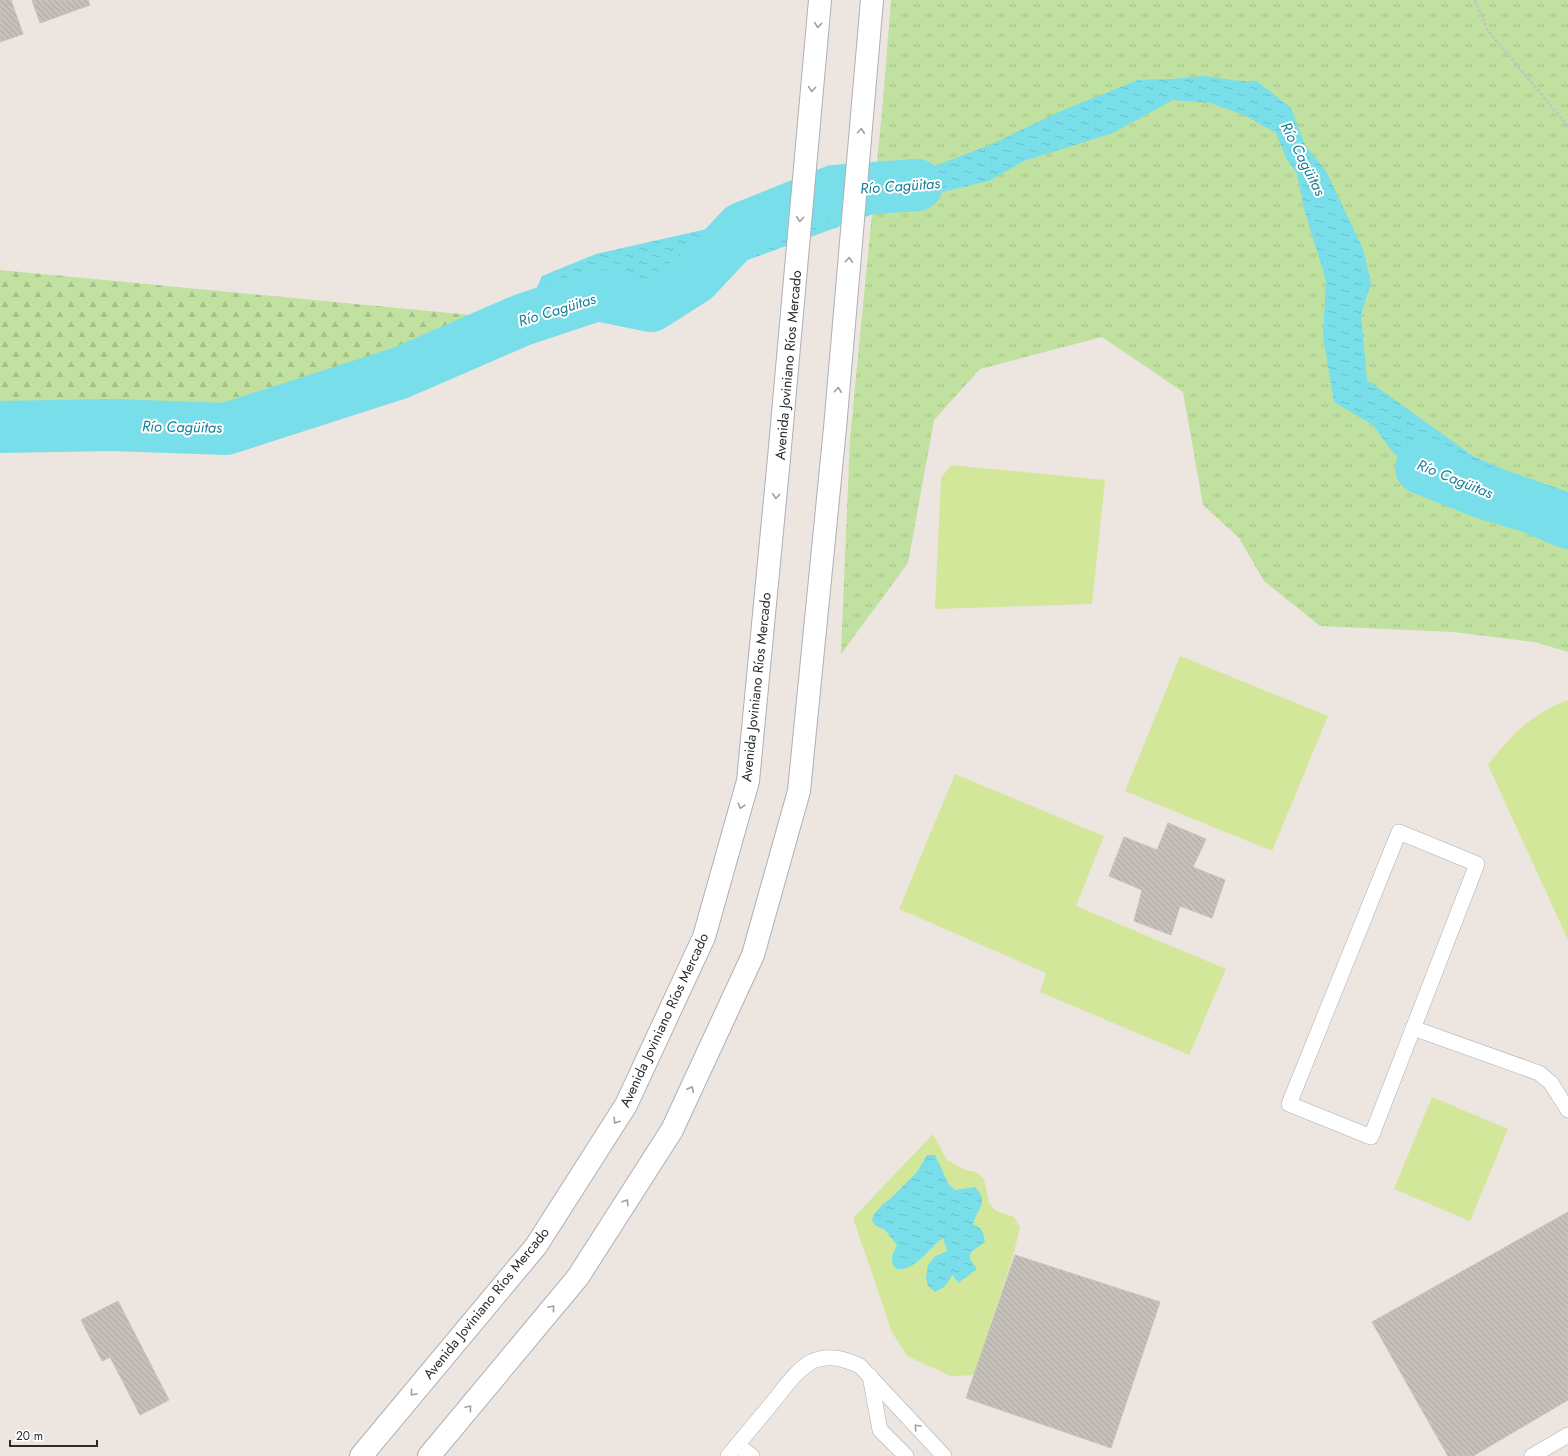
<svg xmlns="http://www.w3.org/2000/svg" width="1568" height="1456" viewBox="0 0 1568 1456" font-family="Jost,sans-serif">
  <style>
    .forest { fill: url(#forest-firs) }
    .park { fill: url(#park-tufts) }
    .pitch { fill: #d3e79b }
    .water { fill: url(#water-ripples) }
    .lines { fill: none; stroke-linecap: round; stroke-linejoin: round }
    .river { stroke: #78deea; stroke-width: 52 }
    .building { fill: url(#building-back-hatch); stroke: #c9c0b9 }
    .service-casing { stroke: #acb0b8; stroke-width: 16 }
    .secondary-casing { stroke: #acb0b8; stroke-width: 24 }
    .path { stroke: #c4c4c4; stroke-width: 2.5; stroke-dasharray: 3 2; stroke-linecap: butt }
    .service { stroke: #fff; stroke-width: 15 }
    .secondary { stroke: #fff; stroke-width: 22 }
    .oneway { stroke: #a0a0a0 }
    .labels { text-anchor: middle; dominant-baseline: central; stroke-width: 4; stroke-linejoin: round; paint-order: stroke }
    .street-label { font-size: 14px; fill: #2c2c2c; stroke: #fff }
    .water-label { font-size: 15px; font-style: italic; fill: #148199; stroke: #fff }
  </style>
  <defs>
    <pattern id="forest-firs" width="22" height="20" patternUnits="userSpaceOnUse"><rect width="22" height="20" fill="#c0e19f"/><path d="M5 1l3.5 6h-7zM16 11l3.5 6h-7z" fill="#a5c189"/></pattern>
    <pattern id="park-tufts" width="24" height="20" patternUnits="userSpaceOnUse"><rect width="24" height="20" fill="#c0e19f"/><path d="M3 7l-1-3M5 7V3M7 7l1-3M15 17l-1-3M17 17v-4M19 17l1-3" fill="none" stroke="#a5c189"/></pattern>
    <pattern id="water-ripples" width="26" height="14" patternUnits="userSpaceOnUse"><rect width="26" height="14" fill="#78deea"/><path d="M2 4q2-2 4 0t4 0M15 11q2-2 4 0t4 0" fill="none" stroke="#68bfc9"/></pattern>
    <pattern id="building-back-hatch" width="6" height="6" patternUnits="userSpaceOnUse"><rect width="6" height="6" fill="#c6c0bb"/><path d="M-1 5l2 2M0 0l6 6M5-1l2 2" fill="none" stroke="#aaa5a1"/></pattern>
  </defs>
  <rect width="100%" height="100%" fill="#ede5df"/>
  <!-- forest -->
  <polygon class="forest" points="0,270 522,320 400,373 226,429 112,425 0,427"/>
  <!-- park -->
  <polygon class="park" points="891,0 1568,0 1568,652 1535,642 1454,632 1320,626 1264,581 1239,538 1203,505 1183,392 1102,337 980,369 934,420 908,563 841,654 850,438 883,101"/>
  <!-- pitch -->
  <g class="pitch">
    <polygon points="951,465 1105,480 1092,604 935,609 941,478"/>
    <polygon points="1180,656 1328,716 1272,851 1125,791"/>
    <path d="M1568 700V940L1488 765C1510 735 1533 713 1568 700Z"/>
    <polygon points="955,774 1104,836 1076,906 1226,969 1189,1055 1040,992 1046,973 899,909"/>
    <polygon points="1432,1097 1508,1129 1470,1221 1394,1189"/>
    <polygon points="933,1134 947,1160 966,1170 976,1172 984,1179 989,1203 996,1211 1014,1217 1020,1228 1013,1256 974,1375 951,1376 907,1356 892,1332 853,1218"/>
  </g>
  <!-- water -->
  <g class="water">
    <polygon points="1204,76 1239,81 1257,81 1291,108 1305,145 1326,171 1363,249 1371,283 1361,315 1367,380 1473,456 1503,469 1568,492 1568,532 1547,516 1534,500 1500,493 1455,496 1429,484 1391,450 1373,425 1334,402 1323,336 1326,280 1304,209 1297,174 1286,158 1276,133 1244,115 1210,103 1173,100 1113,133 1024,161 989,181 917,198 737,264 614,287 522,320 542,276 596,254 738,222 906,177 990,145 1061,111 1138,80 1171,79"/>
    <path d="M927 1155H935L949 1185 955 1190 975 1187C990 1203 977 1208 973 1224 982 1228 983 1231 985 1242L971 1252 970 1259 977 1269 958 1283 953 1275 944 1287 935 1292 928 1286 926 1278 928 1265 934 1257 947 1251 943 1238C928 1248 917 1271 896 1269 889 1259 892 1256 897 1245L885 1230 876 1226 872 1221 873 1216 882 1205 891 1198 917 1172Z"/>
  </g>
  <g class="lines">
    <!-- river -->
    <g class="river">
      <polyline points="0,427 112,425 226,429 400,373 522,320 597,295 651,306 695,278 742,228 834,191 917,185"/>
      <polyline points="1421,468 1484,493 1531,507 1568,523"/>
    </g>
  </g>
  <!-- building -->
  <g class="building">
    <polygon points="0,0 11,0 23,34 0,42"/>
    <polygon points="32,0 88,0 90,5 40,23"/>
    <polygon points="1168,823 1206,839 1193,867 1225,880 1212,918 1180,906 1171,935 1134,921 1142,890 1109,876 1124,837 1157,850"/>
    <polygon points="1568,1212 1568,1400 1473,1456 1448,1456 1372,1322"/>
    <polygon points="1015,1255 1160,1302 1111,1448 966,1398"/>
    <polygon points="118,1301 169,1400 140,1415 110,1357 102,1361 81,1320"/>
  </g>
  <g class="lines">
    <!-- service casing -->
    <g class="service-casing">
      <g id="service">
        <polygon points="1399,832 1477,864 1371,1137 1289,1104"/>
        <polyline points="1413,1028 1539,1073 1551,1083 1568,1110"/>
        <polyline points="870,1376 880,1430 906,1456"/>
        <polyline points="737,1445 752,1456"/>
        <path d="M728 1456C743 1438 758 1420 773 1402 785 1387 796 1370 813 1361 829 1354 845 1359 860 1366L944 1456"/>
        <polyline points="1532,1456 1568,1435"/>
      </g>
    </g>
    <!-- secondary casing -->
    <g class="secondary-casing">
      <g id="secondary">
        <polyline points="361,1456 536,1246 626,1105 704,937 748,781 779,458 820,0"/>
        <polyline points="429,1456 578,1277 672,1130 753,955 799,791 835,428 872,0"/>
      </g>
    </g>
    <!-- path -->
    <polyline class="path" points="1475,0 1488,31 1568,126"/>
    <!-- service -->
    <use href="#service" class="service"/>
    <!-- secondary -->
    <use href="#secondary" class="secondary"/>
  </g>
  <!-- one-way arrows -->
  <defs><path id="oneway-chevron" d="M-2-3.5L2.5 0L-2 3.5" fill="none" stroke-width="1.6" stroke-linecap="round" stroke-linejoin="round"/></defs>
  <g class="oneway">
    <use href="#oneway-chevron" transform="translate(818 25) rotate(96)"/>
    <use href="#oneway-chevron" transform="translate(812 89) rotate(95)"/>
    <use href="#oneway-chevron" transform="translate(861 131) rotate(-85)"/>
    <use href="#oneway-chevron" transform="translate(800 219) rotate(95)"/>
    <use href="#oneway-chevron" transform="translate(849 260) rotate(-85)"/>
    <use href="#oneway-chevron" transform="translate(838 390) rotate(-85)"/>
    <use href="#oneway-chevron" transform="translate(776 496) rotate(96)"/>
    <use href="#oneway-chevron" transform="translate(741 806) rotate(106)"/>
    <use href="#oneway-chevron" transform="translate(691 1089) rotate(-65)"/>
    <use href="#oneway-chevron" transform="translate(616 1121) rotate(123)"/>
    <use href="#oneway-chevron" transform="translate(626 1202) rotate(-57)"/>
    <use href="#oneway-chevron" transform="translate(552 1308) rotate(-50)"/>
    <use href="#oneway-chevron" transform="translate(413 1393) rotate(130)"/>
    <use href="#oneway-chevron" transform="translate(469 1408) rotate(-50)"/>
    <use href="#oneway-chevron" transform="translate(917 1427) rotate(-133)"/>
  </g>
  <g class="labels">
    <!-- street labels -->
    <g class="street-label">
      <text transform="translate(788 365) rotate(-85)">Avenida Joviniano Ríos Mercado</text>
      <text transform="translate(756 687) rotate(-84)">Avenida Joviniano Ríos Mercado</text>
      <text transform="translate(664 1020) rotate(-65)">Avenida Joviniano Ríos Mercado</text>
      <text transform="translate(486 1303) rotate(-51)">Avenida Joviniano Ríos Mercado</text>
    </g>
    <!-- water labels -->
    <g class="water-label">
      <text transform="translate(1303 159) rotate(63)">Río Cagüitas</text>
      <text transform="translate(900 186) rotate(-4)">Río Cagüitas</text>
      <text transform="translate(557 310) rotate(-17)">Río Cagüitas</text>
      <text transform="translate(182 427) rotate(1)">Río Cagüitas</text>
      <text transform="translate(1455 479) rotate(22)">Río Cagüitas</text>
    </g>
  </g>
  <!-- scale -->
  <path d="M10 1440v6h87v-6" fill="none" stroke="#2c2c2c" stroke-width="2"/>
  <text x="16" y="1440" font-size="12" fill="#2c2c2c" stroke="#ffffff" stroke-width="3" paint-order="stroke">20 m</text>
</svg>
